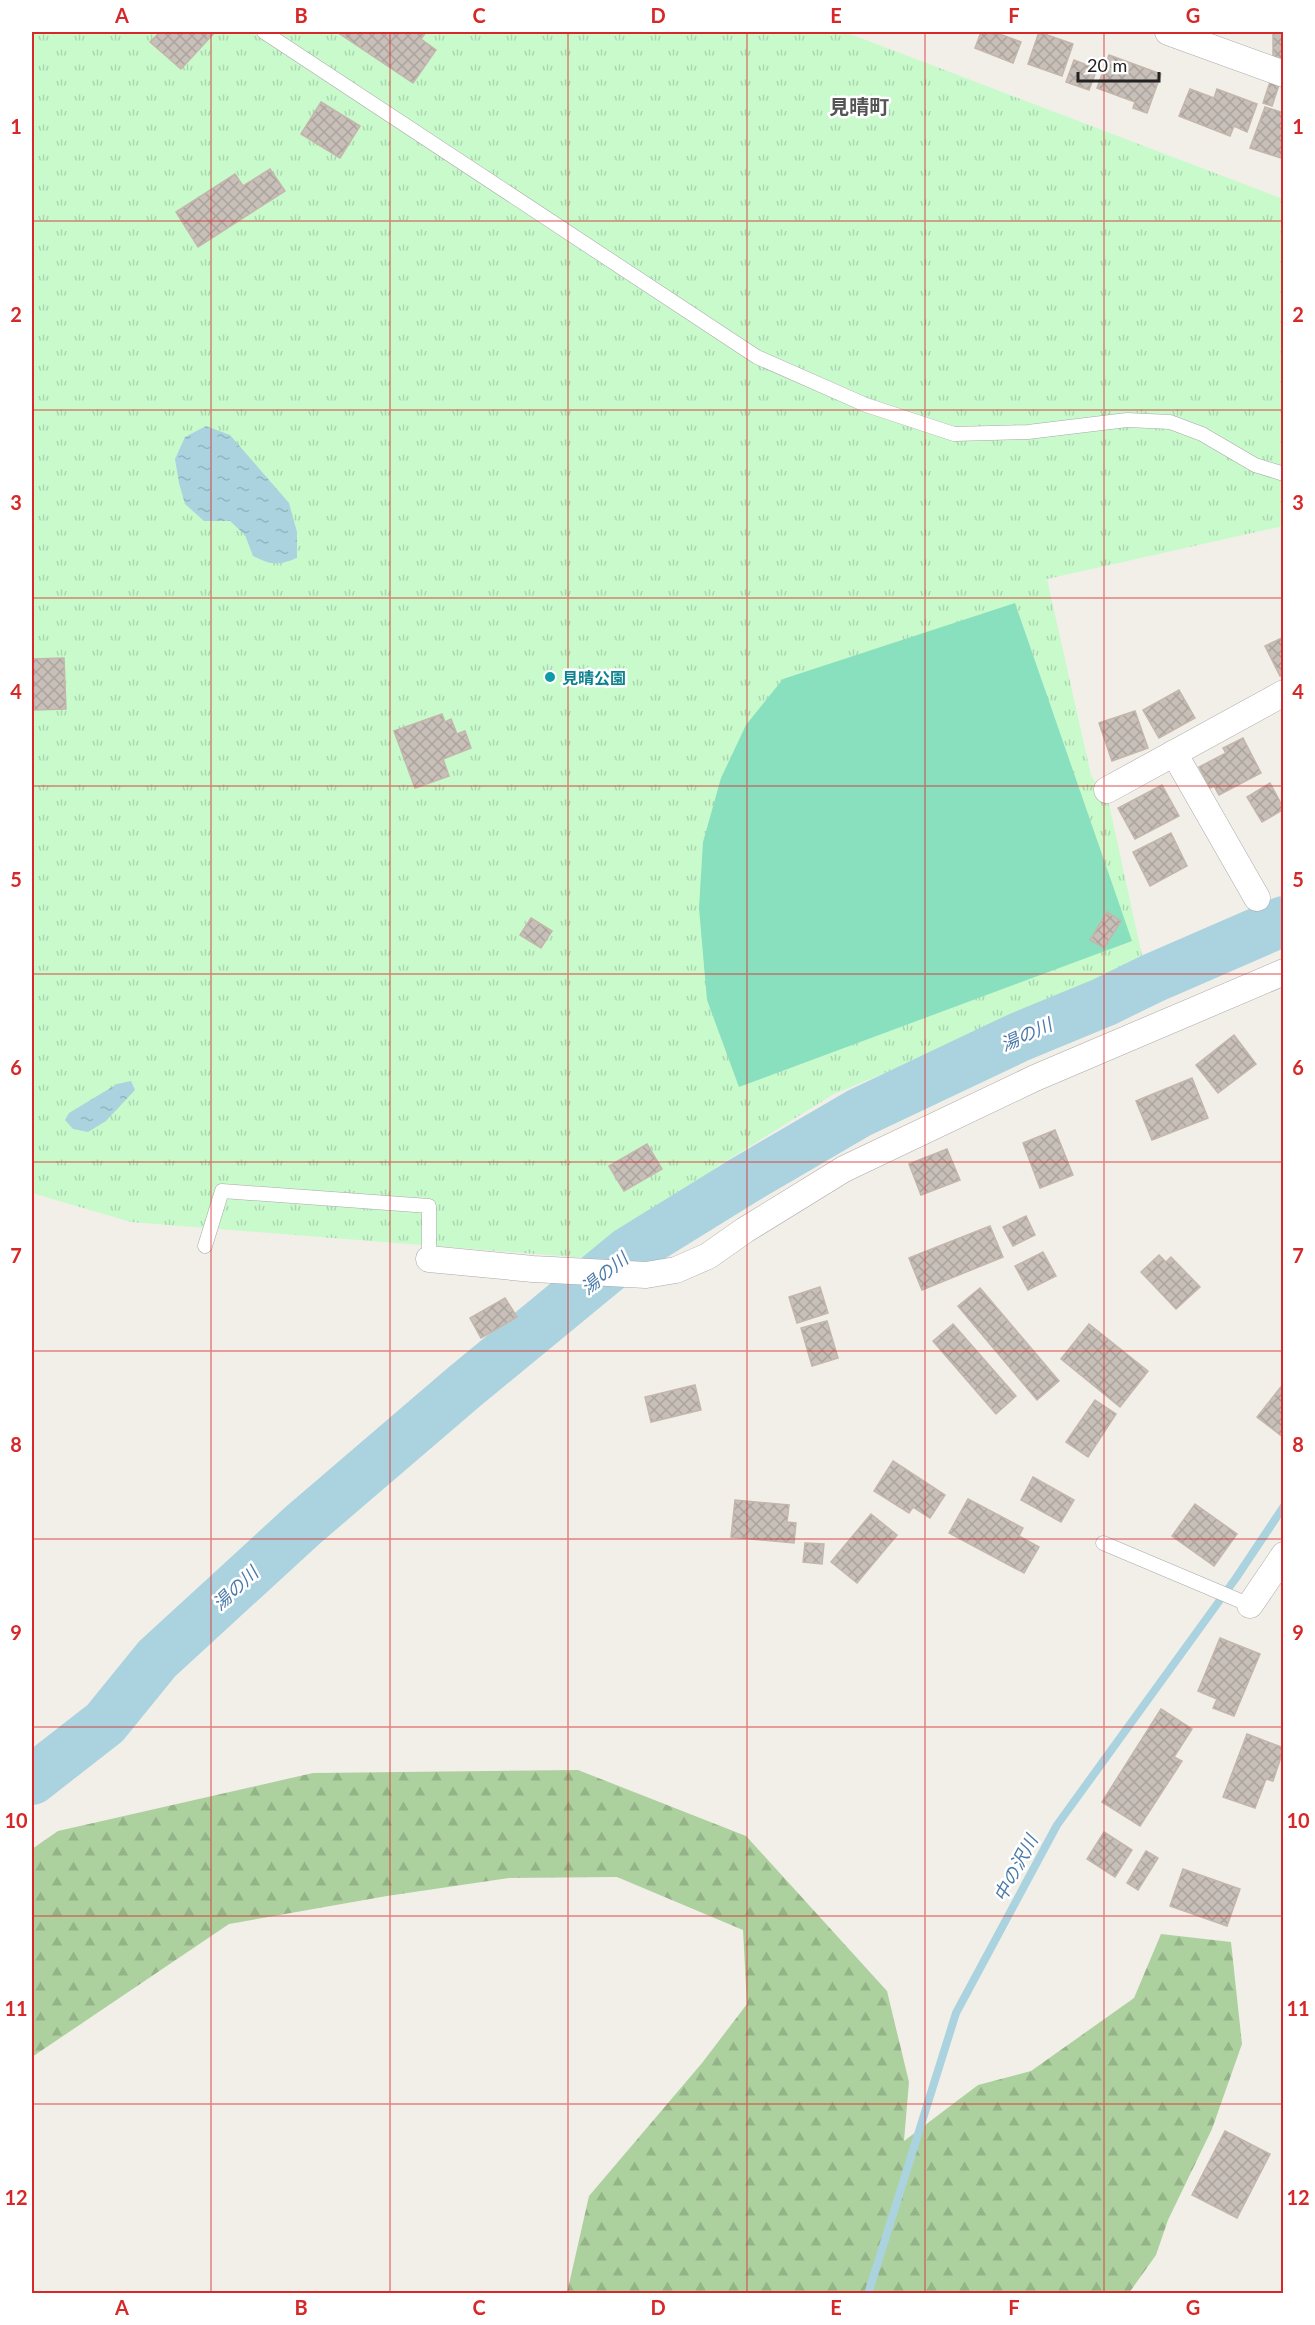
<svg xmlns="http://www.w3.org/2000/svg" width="1315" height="2325" viewBox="0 0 1315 2325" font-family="Lato,'Noto Sans JP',sans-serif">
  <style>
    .forest { fill: url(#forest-firs) }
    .park { fill: url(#park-tufts) }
    .pitch { fill: #88e0be }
    .water { fill: url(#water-ripples) }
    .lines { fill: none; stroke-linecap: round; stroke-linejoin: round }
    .stream { stroke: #aad3df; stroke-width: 8 }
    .river { stroke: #aad3df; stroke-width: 50 }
    .building { fill: url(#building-cross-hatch); stroke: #c4b6ab; stroke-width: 1.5 }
    .lane-casing { stroke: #a9a9a9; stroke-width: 15 }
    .street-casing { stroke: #a9a9a9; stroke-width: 27 }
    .lane { stroke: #fff; stroke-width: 14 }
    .street { stroke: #fff; stroke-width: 26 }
    .grid { fill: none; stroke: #d62828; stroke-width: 1.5; stroke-opacity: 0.55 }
    .culture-dot { fill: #0f9aa8; stroke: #fff; stroke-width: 2 }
    .labels { text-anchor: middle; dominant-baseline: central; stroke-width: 5; stroke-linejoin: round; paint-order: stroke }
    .culture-label { font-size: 16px; font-weight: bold; fill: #0d838f; stroke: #fff; text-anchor: start }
    .water-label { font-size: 18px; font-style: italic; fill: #4a7aab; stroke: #fff }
    .quarter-label { font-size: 20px; font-weight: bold; fill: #555; stroke: #fff }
    .neatline { fill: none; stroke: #d62828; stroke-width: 2 }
    .grid-label { font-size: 20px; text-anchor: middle; font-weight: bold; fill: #d62828 }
  </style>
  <defs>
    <pattern id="forest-firs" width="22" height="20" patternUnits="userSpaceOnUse" patternTransform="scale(1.5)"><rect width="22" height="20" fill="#add19e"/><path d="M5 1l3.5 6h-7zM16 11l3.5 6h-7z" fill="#95b388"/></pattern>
    <pattern id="park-tufts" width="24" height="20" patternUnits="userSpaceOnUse" patternTransform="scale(1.5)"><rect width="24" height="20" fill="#c8facc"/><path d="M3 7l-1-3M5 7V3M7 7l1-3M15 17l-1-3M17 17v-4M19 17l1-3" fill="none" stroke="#acd6af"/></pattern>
    <pattern id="water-ripples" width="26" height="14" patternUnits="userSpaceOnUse" patternTransform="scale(1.5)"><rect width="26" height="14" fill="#aad3df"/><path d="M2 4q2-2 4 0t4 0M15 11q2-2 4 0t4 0" fill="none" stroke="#92b5bf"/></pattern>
    <pattern id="building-cross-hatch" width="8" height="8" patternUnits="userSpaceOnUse" patternTransform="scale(1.5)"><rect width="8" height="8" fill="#c7bfb8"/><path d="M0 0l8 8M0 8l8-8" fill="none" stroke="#aba49e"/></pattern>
  </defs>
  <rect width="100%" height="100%" fill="#f2efe9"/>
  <!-- forest -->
  <polygon class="forest" points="578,1770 746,1836 887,1991 909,2082 904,2141 978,2085 1031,2071 1134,1998 1161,1934 1231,1942 1242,2044 1212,2129 1168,2220 1156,2255 1129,2293 567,2293 589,2196 702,2063 747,2004 743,1930 617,1877 509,1878 387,1896 229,1924 32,2057 32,1849 58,1831 313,1773"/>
  <!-- park -->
  <polygon class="park" points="32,32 845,32 1283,199 1283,526 1047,579 1091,775 1109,804 1144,965 834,1094 718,1166 598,1259 131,1222 32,1193"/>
  <!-- pitch -->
  <polygon class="pitch" points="1015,603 1132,941 739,1087 707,1000 699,908 703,842 721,778 746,725 783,679"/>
  <!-- water -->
  <g class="water">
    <path d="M206 426 230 435 289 503 297 532V558C277 566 272 565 253 556L245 535 230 521H204L185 504 179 483 175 459 185 437Z"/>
    <polygon points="131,1081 135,1090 106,1121 88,1132 73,1129 65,1120 69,1113 117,1084"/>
  </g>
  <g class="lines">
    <!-- stream -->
    <polyline class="stream" points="868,2294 956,2013 1057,1825 1236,1578 1284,1506"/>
    <!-- river -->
    <polyline class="river" points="32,1780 105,1723 157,1659 303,1525 464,1387 628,1252 746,1179 859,1113 1017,1038 1104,1002 1153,978 1284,921"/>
  </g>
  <!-- building -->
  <g class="building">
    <polygon points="160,32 182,33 215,32 181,69 150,42"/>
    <polygon points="337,32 426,32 421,39 436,50 413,83"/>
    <polygon points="981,32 994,32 1021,42 1013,63 975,48"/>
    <polygon points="1039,32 1073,44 1062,76 1028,64"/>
    <rect x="1273" y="32" width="11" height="27"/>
    <polygon points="1109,55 1161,74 1147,113 1133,108 1135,102 1097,88"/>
    <polygon points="1074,60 1097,69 1089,90 1066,82"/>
    <polygon points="1270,82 1279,85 1272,106 1263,103"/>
    <polygon points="1190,89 1214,98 1217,89 1257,104 1247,132 1234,126 1230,136 1179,116"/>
    <polygon points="321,102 360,126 340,158 301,134"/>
    <polygon points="1265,107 1284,113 1284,159 1250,148"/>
    <polygon points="270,169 285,191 198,247 176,212 235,174 243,186"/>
    <polygon points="1284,637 1284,674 1280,676 1265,646"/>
    <polygon points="64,658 66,709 34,710 32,659"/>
    <polygon points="1179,690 1195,718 1159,738 1143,710"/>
    <polygon points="1135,711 1148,748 1112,761 1099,723"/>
    <polygon points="442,714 445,722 451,719 457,734 465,731 471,748 443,759 449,776 415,788 394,731"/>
    <polygon points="1243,738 1261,773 1219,795 1214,786 1210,788 1199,767 1226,753 1223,748"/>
    <polygon points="1270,783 1284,809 1262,822 1247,797"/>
    <polygon points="1162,785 1179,816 1135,839 1118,808"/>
    <polygon points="1171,833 1187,866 1150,886 1133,852"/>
    <polygon points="1107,912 1121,921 1104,948 1090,940"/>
    <polygon points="531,918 552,931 541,948 520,935"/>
    <polygon points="1234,1035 1256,1064 1218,1093 1196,1065"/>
    <polygon points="1192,1078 1208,1118 1152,1140 1136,1101"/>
    <polygon points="1055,1130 1073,1175 1040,1188 1023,1143"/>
    <polygon points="647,1144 662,1169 624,1191 609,1166"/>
    <polygon points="947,1149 960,1180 921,1195 909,1164"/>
    <polygon points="1026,1216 1035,1235 1013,1246 1003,1227"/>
    <polygon points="990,1226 1003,1257 922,1290 909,1258"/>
    <polygon points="1043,1252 1056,1276 1028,1290 1015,1266"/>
    <polygon points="1159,1255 1166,1262 1171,1257 1200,1287 1176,1309 1141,1272"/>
    <polygon points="820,1287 828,1313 797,1323 789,1297"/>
    <polygon points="980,1288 1059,1381 1037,1400 958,1306"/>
    <polygon points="505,1298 517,1317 481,1338 470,1318"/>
    <polygon points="827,1321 838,1358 812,1366 801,1328"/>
    <polygon points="953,1324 1016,1396 996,1414 933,1341"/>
    <polygon points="1089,1324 1148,1371 1120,1407 1061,1359"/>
    <polygon points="1284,1383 1284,1438 1257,1417"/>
    <polygon points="695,1385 701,1410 651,1422 645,1397"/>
    <polygon points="1095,1400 1116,1414 1088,1457 1066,1442"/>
    <polygon points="893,1461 945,1495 930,1518 913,1507 909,1513 874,1491"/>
    <polygon points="1033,1477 1074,1500 1061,1522 1021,1500"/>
    <polygon points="968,1499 1023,1528 1019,1536 1039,1547 1024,1573 949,1533"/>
    <polygon points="735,1500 789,1505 787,1522 796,1523 794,1543 731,1537"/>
    <polygon points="1195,1504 1237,1534 1214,1566 1172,1536"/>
    <polygon points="871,1514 897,1535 857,1583 831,1562"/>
    <polygon points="805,1543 824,1544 822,1564 803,1562"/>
    <polygon points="1220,1638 1260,1654 1234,1716 1213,1708 1217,1699 1198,1691"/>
    <polygon points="1161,1709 1192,1729 1174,1757 1182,1761 1140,1826 1102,1802"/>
    <polygon points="1247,1734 1284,1748 1273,1781 1266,1779 1255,1808 1223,1797"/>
    <polygon points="1104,1832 1132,1850 1115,1877 1087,1859"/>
    <polygon points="1146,1851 1158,1858 1138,1890 1127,1883"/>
    <polygon points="1183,1869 1240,1889 1227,1926 1170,1906"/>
    <polygon points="1225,2131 1270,2154 1237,2218 1192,2195"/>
  </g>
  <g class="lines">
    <!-- lane casing -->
    <g class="lane-casing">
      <g id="lane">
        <polyline points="264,32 757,357 866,405 954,434 1028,432 1127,420 1170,422 1202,434 1255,465 1284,474"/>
        <polyline points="205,1246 222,1191 429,1206 429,1259"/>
        <polyline points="1103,1543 1250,1605"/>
      </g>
    </g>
    <!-- street casing -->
    <g class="street-casing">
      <g id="street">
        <polyline points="1168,32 1284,74"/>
        <polyline points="1174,753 1257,898"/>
        <polyline points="1107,790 1284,693"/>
        <polyline points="429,1259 533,1269 646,1275 676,1270 708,1256 745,1230 844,1169 1035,1078 1284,972"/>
        <polyline points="1250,1605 1284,1555"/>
      </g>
    </g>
    <!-- lane -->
    <use href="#lane" class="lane"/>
    <!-- street -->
    <use href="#street" class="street"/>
  </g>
  <!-- grid -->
  <path class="grid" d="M211 32V2294M390 32V2294M568 32V2294M747 32V2294M925 32V2294M1104 32V2294M32 221H1284M32 410H1284M32 598H1284M32 786H1284M32 974H1284M32 1162H1284M32 1351H1284M32 1539H1284M32 1727H1284M32 1916H1284M32 2104H1284"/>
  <!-- markers -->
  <circle class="culture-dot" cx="550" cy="677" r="6"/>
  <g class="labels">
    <!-- culture labels -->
    <g class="culture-label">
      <text x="562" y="677">見晴公園</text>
    </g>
    <!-- water labels -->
    <g class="water-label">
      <text transform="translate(1026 1034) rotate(-24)">湯の川</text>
      <text transform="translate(604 1273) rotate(-39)">湯の川</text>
      <text transform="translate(235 1588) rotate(-43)">湯の川</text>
      <text transform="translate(1015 1868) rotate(-62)">中の沢川</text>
    </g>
    <!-- quarter labels -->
    <g class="quarter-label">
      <text x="859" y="106">見晴町</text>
    </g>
  </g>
  <!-- border -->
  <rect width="1315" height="2325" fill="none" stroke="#ffffff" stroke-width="66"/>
  <!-- scale -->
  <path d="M1078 72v9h81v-9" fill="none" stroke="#222222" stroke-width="3"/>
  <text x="1087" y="72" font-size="18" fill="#222222" stroke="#ffffff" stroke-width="4.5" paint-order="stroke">20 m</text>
  <rect x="33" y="33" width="1249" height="2259" class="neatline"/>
  <g class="grid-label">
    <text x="122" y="23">A</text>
    <text x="301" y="23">B</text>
    <text x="479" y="23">C</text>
    <text x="658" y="23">D</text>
    <text x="836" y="23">E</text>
    <text x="1014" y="23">F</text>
    <text x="1193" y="23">G</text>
    <text x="16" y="134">1</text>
    <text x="1298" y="134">1</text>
    <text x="16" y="322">2</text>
    <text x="1298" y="322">2</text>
    <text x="16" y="510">3</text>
    <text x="1298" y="510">3</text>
    <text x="16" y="699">4</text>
    <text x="1298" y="699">4</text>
    <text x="16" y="887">5</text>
    <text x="1298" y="887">5</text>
    <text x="16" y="1075">6</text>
    <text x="1298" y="1075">6</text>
    <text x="16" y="1263">7</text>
    <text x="1298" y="1263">7</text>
    <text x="16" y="1452">8</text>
    <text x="1298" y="1452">8</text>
    <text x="16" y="1640">9</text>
    <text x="1298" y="1640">9</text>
    <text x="16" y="1828">10</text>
    <text x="1298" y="1828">10</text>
    <text x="16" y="2016">11</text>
    <text x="1298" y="2016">11</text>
    <text x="16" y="2205">12</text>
    <text x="1298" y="2205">12</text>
    <text x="122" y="2315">A</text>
    <text x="301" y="2315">B</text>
    <text x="479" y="2315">C</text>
    <text x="658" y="2315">D</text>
    <text x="836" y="2315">E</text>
    <text x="1014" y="2315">F</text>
    <text x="1193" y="2315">G</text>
  </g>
</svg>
